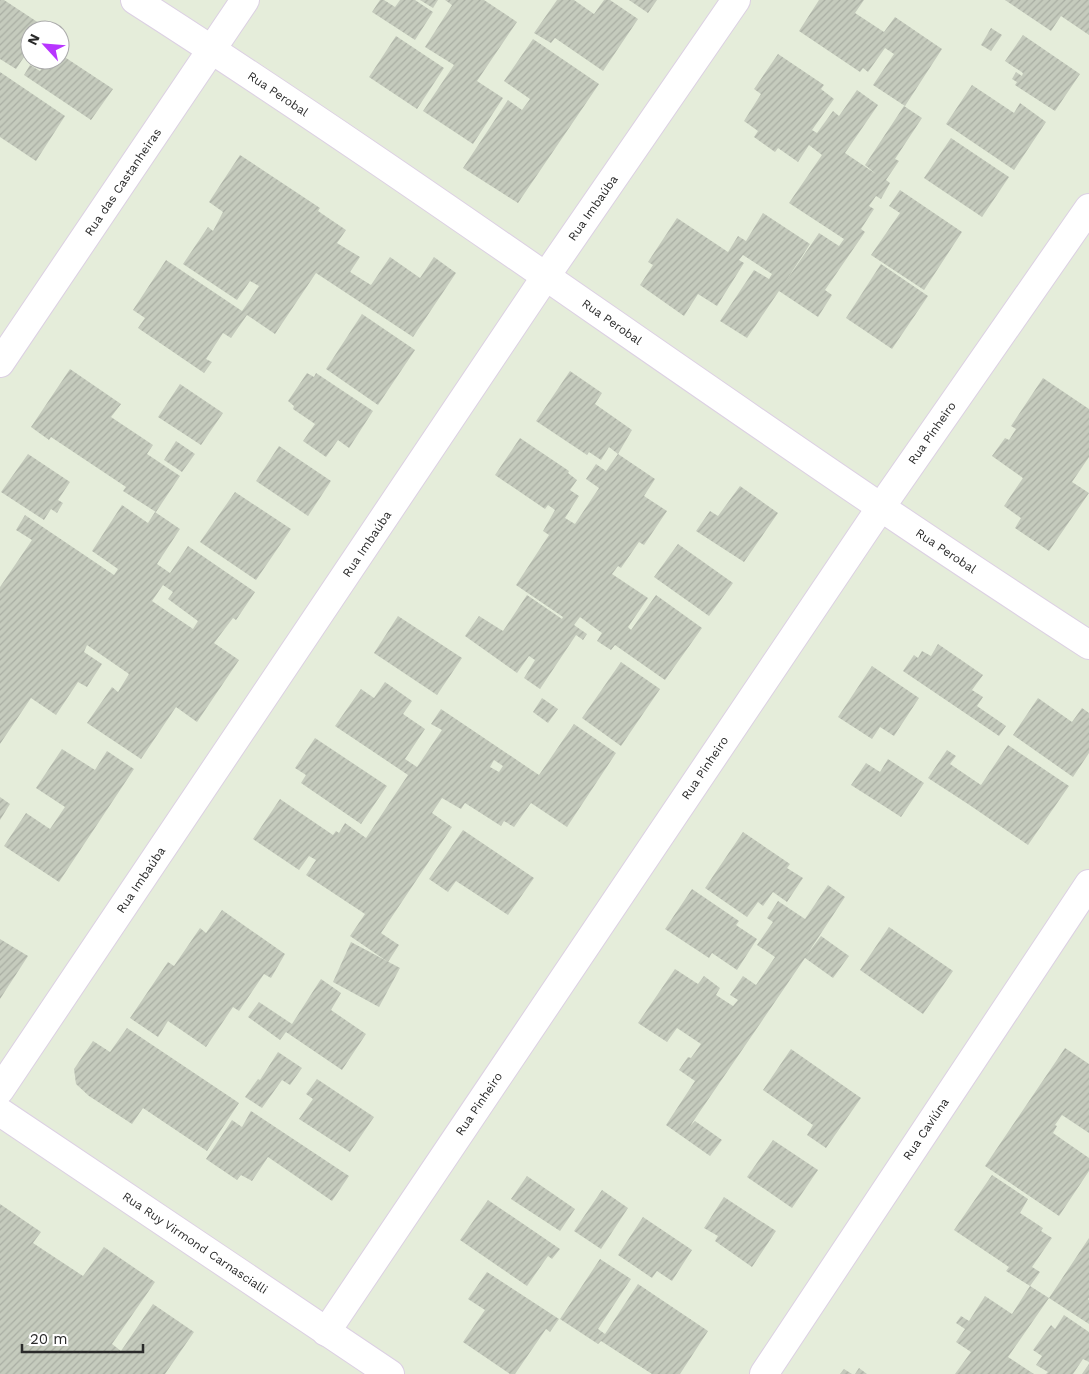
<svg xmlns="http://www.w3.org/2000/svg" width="1089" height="1374" viewBox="0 0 1089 1374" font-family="'Work Sans',sans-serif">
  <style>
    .building { fill: url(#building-hatch); fill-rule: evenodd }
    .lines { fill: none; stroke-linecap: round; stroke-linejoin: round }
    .minor-casing { stroke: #dcd0e3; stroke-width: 30 }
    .tertiary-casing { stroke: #dcd0e3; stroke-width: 30 }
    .minor { stroke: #fff; stroke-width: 28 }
    .tertiary { stroke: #fff; stroke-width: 28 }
    .labels { text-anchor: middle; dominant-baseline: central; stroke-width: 4; stroke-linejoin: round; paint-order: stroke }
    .street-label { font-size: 12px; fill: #2a2a2a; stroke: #fff }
  </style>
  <defs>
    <pattern id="building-hatch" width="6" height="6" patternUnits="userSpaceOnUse" patternTransform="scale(1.25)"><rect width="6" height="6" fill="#c5cbbd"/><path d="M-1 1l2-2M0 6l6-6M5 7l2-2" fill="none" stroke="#a9aea3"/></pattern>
  </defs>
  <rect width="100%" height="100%" fill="#e5edda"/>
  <!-- building -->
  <g class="building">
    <polygon points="0,0 4,0 45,27 43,30 30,30 30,48 16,69 0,59"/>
    <polygon points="380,0 384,0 395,7 400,0 415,0 433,12 415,40 372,12"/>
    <polygon points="420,0 438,0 433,8"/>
    <polygon points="445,0 484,0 517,22 477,81 503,98 473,144 423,111 454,65 425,47 452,5"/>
    <polygon points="557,0 574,0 594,14 604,0 610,0 638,19 603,71 555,38 551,43 534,33"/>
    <polygon points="629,0 657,0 648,13"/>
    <polygon points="819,0 864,0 855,13 884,32 895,17 942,49 905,106 873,85 894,54 885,48 868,72 863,68 860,72 799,31"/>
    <polygon points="1005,0 1089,0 1089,35 1061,16 1051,31"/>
    <polygon points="991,28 1002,35 991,51 981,45"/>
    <polygon points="1023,35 1080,74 1055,111 1015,85 1017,82 1012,79 1016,72 1022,76 1023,73 1005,61"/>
    <polygon points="396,36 444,68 417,109 369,77"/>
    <polygon points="533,39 599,84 518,203 463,168 508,100 522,110 530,99 504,81"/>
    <polygon points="60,54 113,89 91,120 24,75 30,65 40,71 47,60 60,60"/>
    <polygon points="778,54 824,85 821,89 834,99 812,130 817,133 833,111 839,116 857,90 878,105 845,153 876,174 865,165 904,106 922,118 895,159 899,161 886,180 890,183 881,199 876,196 869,206 874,209 861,229 865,232 825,290 832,295 818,317 779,291 747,338 720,321 754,270 769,279 772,274 743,255 739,260 744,263 717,306 698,294 684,316 640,285 653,265 648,262 677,218 728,252 738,236 746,241 763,213 810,244 784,284 819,233 839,246 844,239 789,203 822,155 809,145 798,162 778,148 775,152 754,137 758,131 744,121 761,94 754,89"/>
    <polygon points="0,72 65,116 36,161 0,137"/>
    <polygon points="972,85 1014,113 1020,103 1046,122 1014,170 946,124"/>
    <polygon points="951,138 1009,177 982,217 924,178"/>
    <polygon points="240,155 320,208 318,211 346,230 337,243 360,257 350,272 371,285 390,257 420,278 434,257 456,273 413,337 316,273 275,334 247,315 231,338 223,333 206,359 212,362 204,373 138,328 145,318 133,310 166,260 242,311 259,286 250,281 237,300 183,264 208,227 213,231 223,212 209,202"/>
    <polygon points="900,190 962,232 924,290 871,255 900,213 889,206"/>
    <polygon points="881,264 928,296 892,349 846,318"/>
    <polygon points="362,314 415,350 378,405 326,369"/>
    <polygon points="70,369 121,404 111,417 153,445 147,454 180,476 156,512 123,491 126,487 51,437 49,440 31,427"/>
    <polygon points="570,371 602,393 595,404 632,430 618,454 609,447 601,460 589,452 587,455 536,421"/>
    <polygon points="307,373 314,377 316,373 373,411 349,448 338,440 326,457 303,441 315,424 293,409 294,406 288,401"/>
    <polygon points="1043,378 1089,409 1089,457 1072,482 1089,493 1049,551 1015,528 1021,518 1004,506 1023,478 992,456 1005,438 1009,440 1016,429 1011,426"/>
    <polygon points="180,384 223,413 201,445 158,417"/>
    <polygon points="520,438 569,471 568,473 577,480 570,490 579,496 565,518 575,524 599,488 586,479 596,464 606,471 618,454 655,479 644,496 667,511 644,545 639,542 621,568 618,566 612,574 648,598 628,627 631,630 656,595 702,628 665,680 615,645 611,650 597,641 602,633 580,617 574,625 587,634 583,640 576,635 540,689 524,678 535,660 529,656 517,673 465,636 479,616 503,631 527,595 562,619 563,617 516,585 549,535 543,531 555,510 548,505 545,509 495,475"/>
    <polygon points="176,441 195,454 182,472 164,460"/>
    <polygon points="279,446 331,481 308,516 256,481"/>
    <polygon points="28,454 70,482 58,500 63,503 57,513 51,509 44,520 1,492"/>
    <polygon points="740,486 778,513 744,562 696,531 710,511 718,516"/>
    <polygon points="235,492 291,529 256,580 200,542"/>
    <path d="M122 505 148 523 155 512 180 529 157 564 170 573 188 546 255 592 236 620 233 618 214 643 239 660 197 722 176 707 141 759 87 723 112 687 118 692 129 674 87 645 84 652 102 664 87 687 78 682 56 715 31 698 0 744V587L32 540 16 530 25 515 114 575 118 569 92 551ZM163 585 173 592 168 599 198 621 193 629 152 601Z"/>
    <polygon points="678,544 733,583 709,616 654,577"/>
    <polygon points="398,616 462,658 437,695 374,653"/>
    <polygon points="938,644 983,675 972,690 983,697 977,706 1006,726 999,736 903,671 914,655 918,658 922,651 931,656"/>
    <polygon points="621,662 660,689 621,746 582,718"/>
    <polygon points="872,666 919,698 894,736 880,727 872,739 838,717"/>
    <path d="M385 682 412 701 403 714 425 729 405 759 417 767 442 730 431 724 441 709 539 775 574 724 616 753 567 827 531 803 514 827 504 821 501 826 465 803 461 809 442 798 432 813 452 827 381 933 399 945 388 962 350 936 365 914 306 875 316 860 309 856 299 870 253 839 280 799 333 835 336 831 339 833 345 823 366 838 408 775 335 726 361 689 374 698ZM494 760 503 766 499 772 490 767Z"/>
    <polygon points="542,698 558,709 548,723 533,712"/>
    <polygon points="1038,698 1072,722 1082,708 1089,713 1089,753 1073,777 1013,735"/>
    <polygon points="315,738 387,786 361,824 301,783 306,775 295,768"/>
    <polygon points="1008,745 1069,786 1028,845 968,804 928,778 947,750 956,756 950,764 981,785"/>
    <polygon points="62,749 95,770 107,751 134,769 59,882 4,846 26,813 50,829 65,807 36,788"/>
    <polygon points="888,759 924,783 901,817 851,785 866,763 880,772"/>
    <polygon points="0,797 10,804 0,820"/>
    <polygon points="463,830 534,878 508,915 456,881 448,892 429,879"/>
    <polygon points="743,832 790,864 787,868 803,878 787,902 773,892 763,906 758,902 747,917 705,888"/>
    <polygon points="828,885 845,897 806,956 821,936 849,956 833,978 805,958 690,1126 695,1121 722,1140 710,1156 666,1125 695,1081 679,1070 688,1057 691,1058 701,1044 677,1028 667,1042 638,1023 675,969 698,984 704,976 720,988 716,995 733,1006 738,1000 730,995 743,976 756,985 775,957 757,945 773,922 767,918 778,901 805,919"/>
    <polygon points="692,889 739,921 736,925 757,939 737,970 712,953 709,958 665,929"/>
    <polygon points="222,910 285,954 271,978 264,974 239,1011 233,1007 206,1047 168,1021 158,1037 130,1018 168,962 174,966 200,928 206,933"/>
    <polygon points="889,927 953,971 923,1014 860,970"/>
    <polygon points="0,939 28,956 0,999"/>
    <polygon points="351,942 400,968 379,1007 333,982"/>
    <polygon points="321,979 341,993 331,1010 366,1034 342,1070 286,1032 280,1040 248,1017 259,1002 292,1024"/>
    <polygon points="127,1028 239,1103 207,1151 143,1108 132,1124 89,1096 76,1084 74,1069 93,1041 110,1052"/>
    <polygon points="1065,1048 1089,1064 1089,1133 1062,1115 1055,1125 1057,1126 1053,1133 1089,1158 1089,1171 1059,1216 985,1166"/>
    <polygon points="791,1049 861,1098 826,1148 807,1135 813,1125 763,1090"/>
    <polygon points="278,1052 302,1068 290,1085 282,1080 262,1108 245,1097 258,1079 260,1080"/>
    <polygon points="317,1079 374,1117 350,1152 299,1119 313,1099 306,1094"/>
    <polygon points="251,1111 349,1176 332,1201 268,1157 252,1181 241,1175 237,1180 206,1159 232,1120 242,1127"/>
    <polygon points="773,1140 818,1170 792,1208 747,1177"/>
    <polygon points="992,1175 1028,1199 1020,1213 1043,1228 1041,1231 1052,1238 1032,1267 1040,1272 1030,1286 1006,1271 1009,1267 954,1230"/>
    <polygon points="527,1176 575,1209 560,1231 511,1199"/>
    <polygon points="602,1190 628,1208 601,1249 574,1231"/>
    <polygon points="724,1197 776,1231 752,1267 715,1241 718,1236 704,1228"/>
    <polygon points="488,1200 560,1249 552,1259 548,1256 527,1286 460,1240"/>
    <polygon points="0,1204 41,1232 33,1243 83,1276 104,1247 155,1282 112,1344 121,1351 153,1304 194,1332 165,1374 0,1374"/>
    <polygon points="643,1217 692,1250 672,1281 657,1271 652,1278 618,1255"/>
    <polygon points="1089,1238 1089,1298 1088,1299 1089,1300 1089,1324 1049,1298"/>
    <polygon points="600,1259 631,1279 598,1329 605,1334 638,1284 708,1331 680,1374 652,1374 601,1341 598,1344 560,1319"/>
    <polygon points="487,1272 559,1319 550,1332 546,1329 515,1374 510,1374 463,1342 485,1310 468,1299"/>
    <polygon points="1030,1286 1049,1298 1008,1357 1034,1374 955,1374 971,1352 956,1342 965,1329 956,1323 961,1316 969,1321 985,1296 1012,1314"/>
    <polygon points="1064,1315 1089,1332 1089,1362 1083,1359 1073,1374 1046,1374 1048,1372 1036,1365 1042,1356 1033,1350 1051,1325 1055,1329"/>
    <polygon points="1089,1364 1089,1374 1082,1374"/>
    <polygon points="859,1368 867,1374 855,1374"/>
    <polygon points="844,1369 852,1374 840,1374"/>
  </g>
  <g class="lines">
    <!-- minor casing -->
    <g class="minor-casing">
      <g id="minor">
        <path d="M135 0C388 162 632 339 882 508 950 554 1020 600 1089 645"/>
        <polyline points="0,363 245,0"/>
        <polyline points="0,1090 546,276 736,0"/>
        <polyline points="326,1332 881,507 1089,208"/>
        <polyline points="764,1374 1089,884"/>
      </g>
    </g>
    <!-- tertiary casing -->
    <g class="tertiary-casing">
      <polyline id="tertiary" points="0,1112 390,1374"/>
    </g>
    <!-- minor -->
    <use href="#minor" class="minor"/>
    <!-- tertiary -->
    <use href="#tertiary" class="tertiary"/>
  </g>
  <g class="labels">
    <!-- street labels -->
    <g class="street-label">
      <text transform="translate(278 94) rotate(34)">Rua Perobal</text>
      <text transform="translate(123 182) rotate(-56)">Rua das Castanheiras</text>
      <text transform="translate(593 208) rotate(-55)">Rua Imbaúba</text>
      <text transform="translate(612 322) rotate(35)">Rua Perobal</text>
      <text transform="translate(932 433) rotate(-55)">Rua Pinheiro</text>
      <text transform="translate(367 544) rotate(-56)">Rua Imbaúba</text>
      <text transform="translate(946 551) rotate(34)">Rua Perobal</text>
      <text transform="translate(705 768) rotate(-56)">Rua Pinheiro</text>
      <text transform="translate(141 880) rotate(-56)">Rua Imbaúba</text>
      <text transform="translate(479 1104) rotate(-56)">Rua Pinheiro</text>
      <text transform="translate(926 1129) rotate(-56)">Rua Caviúna</text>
      <text transform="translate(195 1243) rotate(34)">Rua Ruy Virmond Carnascialli</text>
    </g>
  </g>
  <!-- north arrow -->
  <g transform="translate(45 45) rotate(296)"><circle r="24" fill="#ffffff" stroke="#aaaaaa"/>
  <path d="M0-4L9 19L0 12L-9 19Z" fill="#b835ff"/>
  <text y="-8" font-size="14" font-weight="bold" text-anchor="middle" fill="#2a2a2a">N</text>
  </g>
  <!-- scale -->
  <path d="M22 1344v8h121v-8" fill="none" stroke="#2a2a2a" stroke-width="2.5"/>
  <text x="30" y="1344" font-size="15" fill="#2a2a2a" stroke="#ffffff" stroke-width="4" paint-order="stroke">20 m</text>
</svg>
